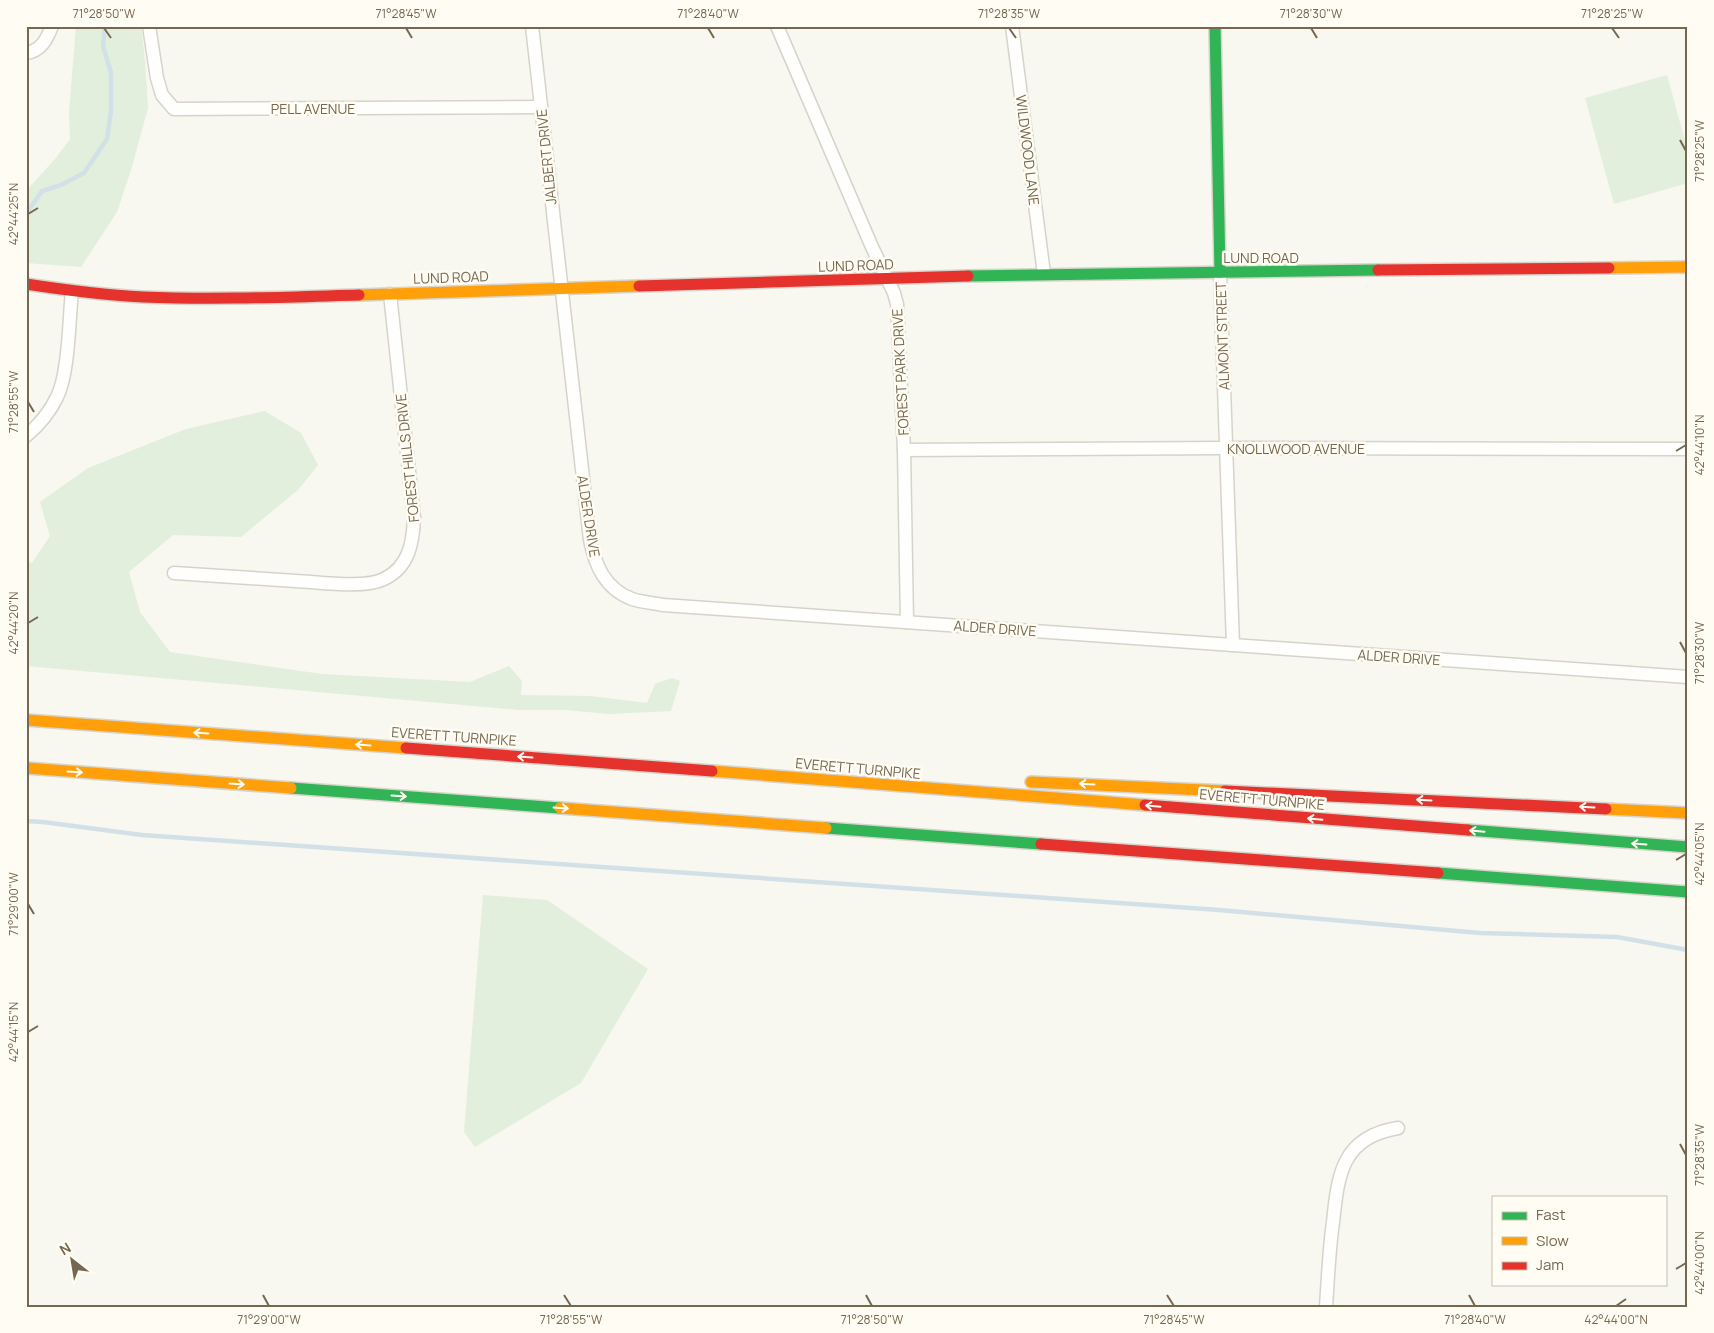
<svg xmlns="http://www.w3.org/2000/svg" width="1714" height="1333" viewBox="0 0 1714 1333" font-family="Manrope,sans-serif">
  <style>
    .green { fill: #e2efdc }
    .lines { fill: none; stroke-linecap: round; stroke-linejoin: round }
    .stream { stroke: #d2e1e8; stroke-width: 4.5 }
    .street-casing { stroke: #d6d3cb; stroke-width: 15 }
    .fast-casing { stroke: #d7d4cc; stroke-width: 14 }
    .slow-casing { stroke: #d7d4cc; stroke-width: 14 }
    .jam-casing { stroke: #d7d4cc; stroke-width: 14 }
    .street { stroke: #fefefd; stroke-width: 12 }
    .fast { stroke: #30b455; stroke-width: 11 }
    .slow { stroke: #ff9f0a; stroke-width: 11 }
    .jam { stroke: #e5322d; stroke-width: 11 }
    .oneway { stroke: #fefcf3 }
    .ticks { fill: none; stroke: #766750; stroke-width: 2 }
    .labels { text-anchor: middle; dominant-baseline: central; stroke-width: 5; stroke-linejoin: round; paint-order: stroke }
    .street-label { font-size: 14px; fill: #766750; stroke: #fefcf3 }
    .neatline { fill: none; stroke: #766750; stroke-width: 2 }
    .ticks-label { font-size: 12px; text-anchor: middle; fill: #766750 }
  </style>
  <rect width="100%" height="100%" fill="#f8f7f0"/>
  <!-- green -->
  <g class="green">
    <polygon points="76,26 141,26 145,60 148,108 131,170 117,212 81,267 26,263 26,191 55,159 70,139 69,112"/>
    <polygon points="1667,75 1688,152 1688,183 1614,204 1585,98"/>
    <polygon points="265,411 301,433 318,465 299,489 241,537 173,535 129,572 140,612 170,652 322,674 470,682 509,666 522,681 521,695 590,696 647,703 655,684 672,678 680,681 671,711 609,714 565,710 519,710 26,666 26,561 32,563 50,536 40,502 88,468 186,429"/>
    <polygon points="483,895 547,900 648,969 581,1083 475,1147 464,1132"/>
  </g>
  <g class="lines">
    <!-- stream -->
    <g class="stream">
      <polyline points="26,214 42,191 61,185 84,173 107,139 111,111 111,73 103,46 105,26"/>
      <polyline points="26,821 43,822 142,835 1219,910 1480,933 1617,937 1688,950"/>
    </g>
    <!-- street casing -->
    <g class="street-casing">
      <g id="street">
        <polyline points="149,26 157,78 162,95 174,109 541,107"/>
        <path d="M532 26 590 540C595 565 605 589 632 599 641 602 653 603 663 605L1688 677"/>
        <polyline points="777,26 872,247 894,293 897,304 904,450 907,622"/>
        <polyline points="1012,26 1044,274"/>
        <path d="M26 53C41 51 47 39 52 26"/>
        <polyline points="1220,272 1233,645"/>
        <path d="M26 436C39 425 50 412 57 397 69 373 69 319 72 291"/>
        <polyline points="904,450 1226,448 1688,449"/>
        <path d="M174 573C215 576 256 578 296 581 319 582 364 589 384 579 409 567 413 543 414 518L390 294"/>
        <path d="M1326 1307C1328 1278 1329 1250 1333 1222 1338 1174 1342 1137 1398 1128"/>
      </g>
    </g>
    <!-- fast casing -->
    <g class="fast-casing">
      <g id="fast">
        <polyline points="1215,26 1220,272"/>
        <polyline points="968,276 1378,270"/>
        <polyline points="291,788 560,808"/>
        <polyline points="826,828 1041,844"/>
        <polyline points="1468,830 1688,847"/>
        <polyline points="1438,873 1688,892"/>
      </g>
    </g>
    <!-- slow casing -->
    <g class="slow-casing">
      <g id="slow">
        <polyline points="1609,268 1688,267"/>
        <polyline points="359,295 639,286"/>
        <polyline points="26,720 406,748"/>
        <polyline points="26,768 291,788"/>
        <polyline points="712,771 1145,805"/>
        <polyline points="1031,782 1225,791"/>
        <polyline points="560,808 826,828"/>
        <polyline points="1606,809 1688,813"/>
      </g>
    </g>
    <!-- jam casing -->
    <g class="jam-casing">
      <g id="jam">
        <polyline points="1378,270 1609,268"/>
        <path d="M26 284C65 290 104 295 143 297 215 300 287 297 359 295"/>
        <polyline points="639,286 968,276"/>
        <polyline points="406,748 712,771"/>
        <polyline points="1225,791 1606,809"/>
        <polyline points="1145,805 1468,830"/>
        <polyline points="1041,844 1438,873"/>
      </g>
    </g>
    <!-- street -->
    <use href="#street" class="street"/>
    <!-- fast -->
    <use href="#fast" class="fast"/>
    <!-- slow -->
    <use href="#slow" class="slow"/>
    <!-- jam -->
    <use href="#jam" class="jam"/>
  </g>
  <!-- one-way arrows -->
  <defs><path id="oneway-shaft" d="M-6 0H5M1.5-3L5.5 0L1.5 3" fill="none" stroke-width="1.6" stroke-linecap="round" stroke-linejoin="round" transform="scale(1.25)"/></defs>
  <g class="oneway">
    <use href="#oneway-shaft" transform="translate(201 733) rotate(-176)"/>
    <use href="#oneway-shaft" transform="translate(363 745) rotate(-176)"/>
    <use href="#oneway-shaft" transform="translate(525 757) rotate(-176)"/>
    <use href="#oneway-shaft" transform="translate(75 772) rotate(4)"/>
    <use href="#oneway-shaft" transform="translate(237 784) rotate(4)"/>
    <use href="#oneway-shaft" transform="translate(1087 784) rotate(-177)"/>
    <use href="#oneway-shaft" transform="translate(399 796) rotate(4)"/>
    <use href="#oneway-shaft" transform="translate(1424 800) rotate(-177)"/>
    <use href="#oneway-shaft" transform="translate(1153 806) rotate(-175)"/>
    <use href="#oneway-shaft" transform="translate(1587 807) rotate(-177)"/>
    <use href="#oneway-shaft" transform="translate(561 808) rotate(4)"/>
    <use href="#oneway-shaft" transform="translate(1315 819) rotate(-175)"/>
    <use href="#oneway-shaft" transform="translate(1477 831) rotate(-175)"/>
    <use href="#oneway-shaft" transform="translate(1639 844) rotate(-176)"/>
  </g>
  <!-- ticks -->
  <path class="ticks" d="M104 28 111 38M406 28 412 38M708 28 714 38M1009 28 1016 38M1311 28 1317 38M1612 28 1619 38M1680 140 1686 151M28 214 38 208M28 402 34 412M1676 451 1686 445M28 623 38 617M1680 642 1686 653M1676 860 1686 854M28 904 34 914M28 1032 38 1026M1680 1144 1686 1155M1676 1269 1686 1263M263 1295 269 1306M564 1295 571 1306M866 1295 872 1306M1167 1295 1174 1306M1469 1295 1475 1306M1616 1306 1626 1299"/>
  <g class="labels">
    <!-- street labels -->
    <g class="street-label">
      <text x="313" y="108">PELL AVENUE</text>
      <text transform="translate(1028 150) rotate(83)">WILDWOOD LANE</text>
      <text transform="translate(546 157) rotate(-96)">JALBERT DRIVE</text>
      <text x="1261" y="257">LUND ROAD</text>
      <text transform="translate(856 265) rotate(-2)">LUND ROAD</text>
      <text transform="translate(451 277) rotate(-2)">LUND ROAD</text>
      <text transform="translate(1222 336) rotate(-92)">ALMONT STREET</text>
      <text transform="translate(900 372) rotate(-93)">FOREST PARK DRIVE</text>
      <text x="1296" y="448">KNOLLWOOD AVENUE</text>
      <text transform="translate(407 458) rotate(-96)">FOREST HILLS DRIVE</text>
      <text transform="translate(589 516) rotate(81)">ALDER DRIVE</text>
      <text transform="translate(995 628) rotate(4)">ALDER DRIVE</text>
      <text transform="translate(1399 657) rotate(4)">ALDER DRIVE</text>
      <text transform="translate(454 736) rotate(4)">EVERETT TURNPIKE</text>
      <text transform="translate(858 768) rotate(5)">EVERETT TURNPIKE</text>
      <text transform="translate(1262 799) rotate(5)">EVERETT TURNPIKE</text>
    </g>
  </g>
  <!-- border -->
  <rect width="1714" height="1333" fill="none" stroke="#fefcf3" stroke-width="55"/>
  <!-- legend -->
  <rect x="1492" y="1196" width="175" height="90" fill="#fefcf3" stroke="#c8c0b2"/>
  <rect x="1502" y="1212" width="25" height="8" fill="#30b455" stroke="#c8c0b2"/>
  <text x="1536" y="1220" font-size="15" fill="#766750">Fast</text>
  <rect x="1502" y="1237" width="25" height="8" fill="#ff9f0a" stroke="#c8c0b2"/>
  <text x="1536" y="1246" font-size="15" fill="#766750">Slow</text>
  <rect x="1502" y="1262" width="25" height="8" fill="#e5322d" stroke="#c8c0b2"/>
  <text x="1536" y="1270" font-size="15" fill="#766750">Jam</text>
  <!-- north arrow -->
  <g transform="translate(72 1260) rotate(329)" stroke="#fefcf3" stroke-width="4" paint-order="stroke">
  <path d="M0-4L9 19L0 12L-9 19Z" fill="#766750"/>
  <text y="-8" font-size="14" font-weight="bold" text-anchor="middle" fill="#766750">N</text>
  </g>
  <rect x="28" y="28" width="1658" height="1278" class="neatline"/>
  <g class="ticks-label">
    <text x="104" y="18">71°28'50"W</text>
    <text x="406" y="18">71°28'45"W</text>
    <text x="708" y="18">71°28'40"W</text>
    <text x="1009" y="18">71°28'35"W</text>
    <text x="1311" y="18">71°28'30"W</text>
    <text x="1612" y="18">71°28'25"W</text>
    <text transform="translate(1700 151) rotate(-90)" y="4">71°28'25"W</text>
    <text transform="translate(14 214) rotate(-90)" y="4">42°44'25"N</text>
    <text transform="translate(14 402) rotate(-90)" y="4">71°28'55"W</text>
    <text transform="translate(1700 445) rotate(-90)" y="4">42°44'10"N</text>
    <text transform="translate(14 623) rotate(-90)" y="4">42°44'20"N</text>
    <text transform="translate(1700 653) rotate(-90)" y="4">71°28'30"W</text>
    <text transform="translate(1700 854) rotate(-90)" y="4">42°44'05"N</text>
    <text transform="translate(14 904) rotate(-90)" y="4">71°29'00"W</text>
    <text transform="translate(14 1032) rotate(-90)" y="4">42°44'15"N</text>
    <text transform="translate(1700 1155) rotate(-90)" y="4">71°28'35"W</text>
    <text transform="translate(1700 1263) rotate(-90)" y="4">42°44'00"N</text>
    <text x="269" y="1324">71°29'00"W</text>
    <text x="571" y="1324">71°28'55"W</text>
    <text x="872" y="1324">71°28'50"W</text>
    <text x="1174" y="1324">71°28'45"W</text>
    <text x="1475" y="1324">71°28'40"W</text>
    <text x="1616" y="1324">42°44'00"N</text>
  </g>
</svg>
